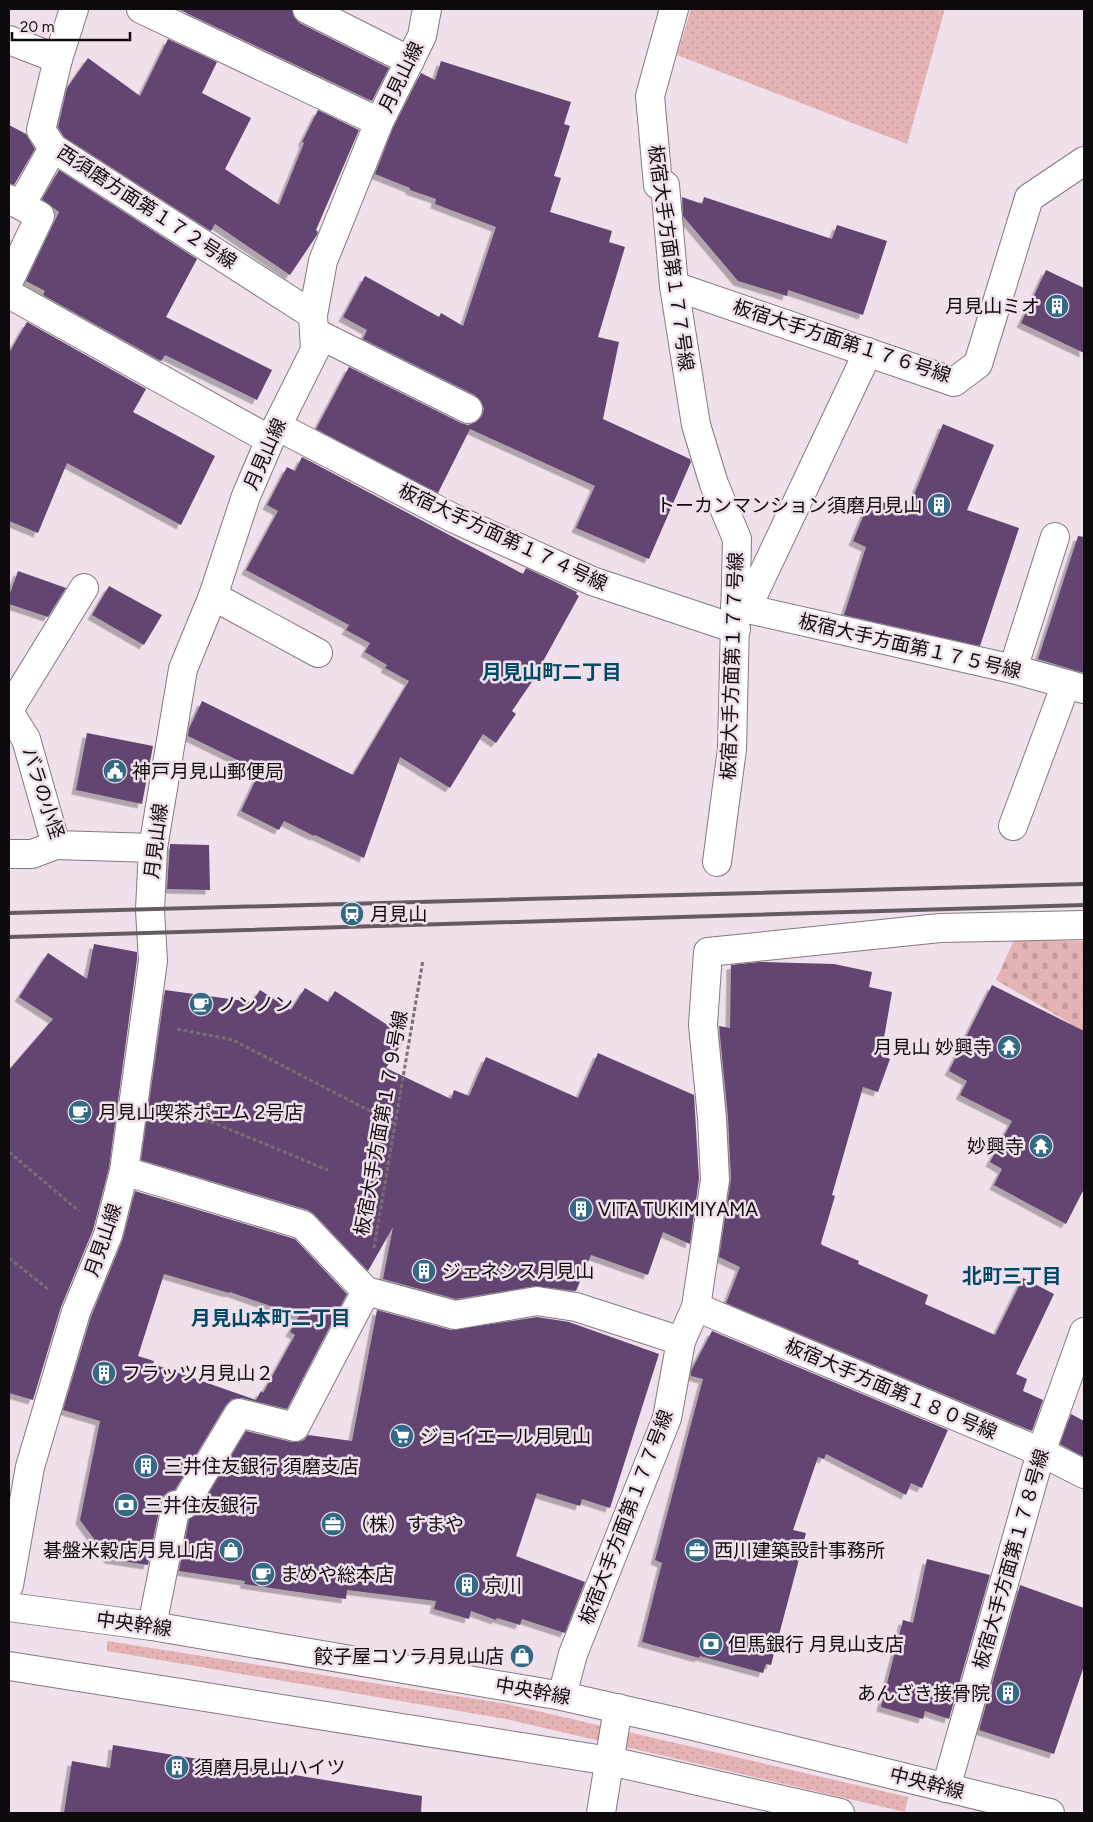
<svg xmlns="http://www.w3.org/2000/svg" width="1093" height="1822" viewBox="0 0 1093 1822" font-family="Figtree,'Noto Sans JP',sans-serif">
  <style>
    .grass { fill: url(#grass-dots) }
    .cemetery { fill: url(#cemetery-stones) }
    .building { fill: #624570; fill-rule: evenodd; filter: url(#shadow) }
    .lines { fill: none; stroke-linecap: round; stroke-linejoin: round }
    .minor-casing { stroke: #857882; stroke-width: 30 }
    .path { stroke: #786e75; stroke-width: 3; stroke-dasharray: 4 2.5; stroke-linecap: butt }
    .minor { stroke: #fff; stroke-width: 28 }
    .rail { stroke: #645c62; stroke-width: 4 }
    .labels { text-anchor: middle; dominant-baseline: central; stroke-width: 5; stroke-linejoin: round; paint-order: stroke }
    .street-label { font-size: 19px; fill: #0f0a0d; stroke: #efe0eb }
    .poi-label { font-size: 19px; fill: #0f0a0d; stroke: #efe0eb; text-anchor: start }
    .neighbourhood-label { font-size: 20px; font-weight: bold; fill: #004966; stroke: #efe0eb }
  </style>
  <defs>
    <pattern id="grass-dots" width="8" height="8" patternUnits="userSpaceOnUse" patternTransform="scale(1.25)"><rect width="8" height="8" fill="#e6b3b5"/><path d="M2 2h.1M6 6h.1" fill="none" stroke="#c4999a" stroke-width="1.8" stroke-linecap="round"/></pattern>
    <pattern id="cemetery-stones" width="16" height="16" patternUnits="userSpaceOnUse" patternTransform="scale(1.25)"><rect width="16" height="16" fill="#e6b3b5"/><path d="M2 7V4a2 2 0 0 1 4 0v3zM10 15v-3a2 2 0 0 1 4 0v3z" fill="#c4999a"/></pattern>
    <filter id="shadow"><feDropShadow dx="-4.5" dy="4.5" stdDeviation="0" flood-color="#0004"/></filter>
  </defs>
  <rect width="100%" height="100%" fill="#efe0eb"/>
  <!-- grass -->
  <g class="grass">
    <polygon points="691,9 945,9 907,144 677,55"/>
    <polygon points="107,1641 507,1704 908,1797 905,1812 506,1719 107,1651"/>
  </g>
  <!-- cemetery -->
  <polygon class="cemetery" points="1014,940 1084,941 1084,1065 1073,1085 1047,1071 1070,1023 996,980"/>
  <!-- building -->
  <g class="building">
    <polygon points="178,9 292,9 294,17 300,23 389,68 372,101"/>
    <polygon points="168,39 217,62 202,93 251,118 225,169 279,205 304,143 302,142 318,110 359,130 316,230 318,232 317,235 290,275 215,224 211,231 64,137 58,127 67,88 88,58 140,96"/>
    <polygon points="441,61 571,102 564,124 570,126 554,176 561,178 550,212 612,231 609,242 625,247 598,337 619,342 603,419 690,459 691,462 649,559 576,528 595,486 470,429 438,493 316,429 349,367 461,423 468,425 476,422 482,416 484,409 481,401 475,395 363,339 367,330 343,317 365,276 439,317 441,313 463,326 496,227 435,204 436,199 410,190 410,188 375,174 393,128 421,73 435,80"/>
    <polygon points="9,125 26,134 35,149 14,185 9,183"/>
    <polygon points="59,170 197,259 166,317 272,370 257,400 165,355 161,361 43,295 45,291 26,281 59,212 42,199"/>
    <polygon points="682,197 702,204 704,197 832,239 837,225 887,241 863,315 788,290 787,296 738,281 683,216"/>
    <polygon points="1046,270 1084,288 1084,353 1021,323"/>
    <polygon points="27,322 146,389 133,412 215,456 181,525 67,463 38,533 9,521 9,353"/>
    <polygon points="943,424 994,445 967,510 1019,528 980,646 844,615 866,547 853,541 871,497 907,512"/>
    <polygon points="302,457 523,574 526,568 577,592 576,594 579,596 541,665 542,667 512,711 516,714 496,743 483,734 450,788 400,757 364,858 315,835 314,836 284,821 279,830 241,811 260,771 188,736 189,729 202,701 353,775 409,681 385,668 387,665 365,652 370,643 346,630 349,625 246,570 278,511 267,505 287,467 295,471"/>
    <polygon points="1078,536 1084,537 1084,673 1038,659"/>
    <polygon points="18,571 66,588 48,617 9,604 9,596"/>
    <polygon points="109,586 162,615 144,645 92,615"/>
    <polygon points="87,733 153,746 142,804 76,790"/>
    <polygon points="170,844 209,845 210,890 167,889"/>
    <polygon points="94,944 137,952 137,960 109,1168 93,1230 61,1307 33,1400 9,1393 9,1070 53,1019 19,997 48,953 87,979"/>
    <polygon points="759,962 834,964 872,972 869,987 892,992 881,1055 890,1059 878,1092 863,1087 832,1195 835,1196 821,1243 822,1245 859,1261 858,1264 928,1295 925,1304 995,1335 1023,1278 1054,1294 1016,1374 1027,1379 1023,1391 1043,1400 1032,1431 726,1303 740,1267 719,1257 731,1179 728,1117 719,1026 730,1028 731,965"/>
    <polygon points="992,985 1084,1031 1084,1189 1066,1224 994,1185 1002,1169 990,1162 1012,1121 960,1095 967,1081 949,1071"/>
    <polygon points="305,988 328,1002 335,991 406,1037 386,1068 451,1099 454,1090 469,1096 486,1057 578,1098 598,1053 694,1095 699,1179 690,1244 663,1232 648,1275 591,1255 576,1291 535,1286 456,1299 383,1279 393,1227 368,1271 314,1214 308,1210 141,1160 165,990 252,1002 260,990 291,1010"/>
    <path d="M135 1191 295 1239 347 1294 287 1409 242 1398 232 1399 226 1405 175 1490 169 1491 163 1496 161 1502 148 1565 109 1559 80 1520 100 1421 63 1410 91 1317 123 1239ZM164 1274 229 1293 230 1292 299 1316 290 1332 295 1335 263 1393 261 1391 256 1400 153 1364 154 1361 138 1356Z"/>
    <polygon points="377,1310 451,1330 537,1317 569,1322 659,1354 610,1508 582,1499 580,1506 537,1493 516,1556 585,1582 565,1633 522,1619 520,1625 497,1618 496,1620 471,1611 469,1619 434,1609 436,1601 347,1590 346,1599 244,1584 245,1581 179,1571 189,1519 197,1513 246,1431 292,1442 298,1442 304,1440 308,1435 352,1441"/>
    <polygon points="712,1331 948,1430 922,1488 911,1483 906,1495 826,1454 824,1459 818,1457 793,1530 806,1533 771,1665 766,1664 763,1673 700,1656 699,1658 642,1642 662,1563 655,1560 703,1379 691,1376 691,1371"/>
    <polygon points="1071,1414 1084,1421 1084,1457 1060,1444"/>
    <polygon points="927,1559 990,1575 949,1719 925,1711 923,1719 881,1707 903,1620 913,1623"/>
    <polygon points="1020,1585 1084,1608 1084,1666 1054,1754 979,1730"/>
    <polygon points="113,1745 422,1796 421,1813 64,1813 72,1761 110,1768"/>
  </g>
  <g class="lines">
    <!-- minor casing -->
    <g class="minor-casing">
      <g id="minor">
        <polyline points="74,9 58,59 41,130 53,148 313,315"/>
        <polyline points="141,9 379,122"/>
        <polyline points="307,9 410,61"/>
        <polyline points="674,9 650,96 658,185 665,185 674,286 696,425 714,484 737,539 732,749 717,862"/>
        <polyline points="9,40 58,59"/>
        <polyline points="9,199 40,216 9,281"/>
        <polyline points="21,205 53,148"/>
        <polyline points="674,286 954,382 978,364 1029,198 1084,161"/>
        <polyline points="9,294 270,440"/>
        <polyline points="314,332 468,409"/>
        <polyline points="277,426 455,519 592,581 736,629"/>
        <polyline points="213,596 318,653"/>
        <polyline points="735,606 1013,669 1084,689"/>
        <polyline points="747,608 868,352"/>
        <polyline points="1013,669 1055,537"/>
        <polyline points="9,710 84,588"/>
        <polyline points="9,712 26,739 56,845 153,848"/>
        <polyline points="1013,826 1066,684"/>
        <polyline points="9,854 32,854 56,845"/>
        <polyline points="124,1171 303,1225 366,1291 455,1315 537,1301 576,1307 681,1341"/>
        <polyline points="696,1307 1041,1452 1084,1474"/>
        <polyline points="9,1585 30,1467 76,1312 108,1235 124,1171 153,961 150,910 153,848 183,669 213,596 246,496 270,440 315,350 313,315 323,261 379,122 422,36 427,9"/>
        <polyline points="9,1607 152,1626 562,1696 677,1722 1050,1813"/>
        <polyline points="152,1626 176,1505 184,1505 239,1413 295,1427 366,1291"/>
        <polyline points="9,1666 610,1761 840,1813"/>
        <polyline points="562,1696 573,1654 667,1418 681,1341 696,1307 715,1180 712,1118 703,1025 708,952 940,928 1084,925"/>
        <polyline points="946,1788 1041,1452 1084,1332"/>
        <polyline points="601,1813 618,1708"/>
      </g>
    </g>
    <!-- path -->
    <g class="path">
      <polyline points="177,1029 233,1040 395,1124"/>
      <polyline points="166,1113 214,1123 328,1170"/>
      <polyline points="9,1152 79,1211"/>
      <polyline points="374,1248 423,960"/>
      <polyline points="9,1258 48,1289"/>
    </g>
    <!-- minor -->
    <use href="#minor" class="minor"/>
    <!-- rail -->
    <g class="rail">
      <polyline points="9,913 1084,884"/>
      <polyline points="9,937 1084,905"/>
    </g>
  </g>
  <!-- icons -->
  <defs>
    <g id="building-disc" transform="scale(1.25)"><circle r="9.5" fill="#336984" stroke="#efe0eb"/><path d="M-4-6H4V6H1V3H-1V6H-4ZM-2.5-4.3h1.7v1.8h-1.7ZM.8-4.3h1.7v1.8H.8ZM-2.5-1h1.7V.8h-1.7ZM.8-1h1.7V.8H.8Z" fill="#fff"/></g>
    <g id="civic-disc" transform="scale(1.25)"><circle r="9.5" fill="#336984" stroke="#efe0eb"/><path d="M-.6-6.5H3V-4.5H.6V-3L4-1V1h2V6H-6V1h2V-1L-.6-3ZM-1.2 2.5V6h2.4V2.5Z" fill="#fff"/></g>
    <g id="station-disc" transform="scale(1.25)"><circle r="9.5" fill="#336984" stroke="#efe0eb"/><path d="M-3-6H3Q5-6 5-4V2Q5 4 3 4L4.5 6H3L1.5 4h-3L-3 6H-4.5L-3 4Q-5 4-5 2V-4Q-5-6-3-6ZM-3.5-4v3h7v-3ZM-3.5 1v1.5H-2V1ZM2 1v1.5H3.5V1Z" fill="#fff"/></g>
    <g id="cafe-disc" transform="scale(1.25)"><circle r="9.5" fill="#336984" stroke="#efe0eb"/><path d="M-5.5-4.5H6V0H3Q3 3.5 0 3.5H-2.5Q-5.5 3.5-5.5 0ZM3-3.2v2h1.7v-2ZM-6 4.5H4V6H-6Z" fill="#fff"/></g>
    <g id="temple-disc" transform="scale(1.25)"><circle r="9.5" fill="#336984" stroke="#efe0eb"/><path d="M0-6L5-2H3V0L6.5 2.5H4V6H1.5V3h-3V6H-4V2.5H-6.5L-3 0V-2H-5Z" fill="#fff"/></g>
    <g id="supermarket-disc" transform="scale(1.25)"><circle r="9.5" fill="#336984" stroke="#efe0eb"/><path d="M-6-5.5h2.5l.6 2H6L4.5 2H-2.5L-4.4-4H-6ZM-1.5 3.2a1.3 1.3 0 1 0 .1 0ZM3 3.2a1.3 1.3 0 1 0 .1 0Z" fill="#fff"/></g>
    <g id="bank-disc" transform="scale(1.25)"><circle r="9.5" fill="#336984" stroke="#efe0eb"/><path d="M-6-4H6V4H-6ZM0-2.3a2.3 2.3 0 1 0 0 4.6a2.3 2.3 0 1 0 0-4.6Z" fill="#fff"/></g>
    <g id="office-disc" transform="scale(1.25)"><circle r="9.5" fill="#336984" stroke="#efe0eb"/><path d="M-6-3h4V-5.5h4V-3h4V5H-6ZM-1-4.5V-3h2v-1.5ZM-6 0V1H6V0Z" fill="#fff"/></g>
    <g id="shop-disc" transform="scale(1.25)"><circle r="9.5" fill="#336984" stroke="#efe0eb"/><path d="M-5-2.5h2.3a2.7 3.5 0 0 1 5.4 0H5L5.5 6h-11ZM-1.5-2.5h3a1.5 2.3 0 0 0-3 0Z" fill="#fff"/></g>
  </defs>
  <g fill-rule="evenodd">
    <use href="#building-disc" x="1057" y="306"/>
    <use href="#building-disc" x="939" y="505"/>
    <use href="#civic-disc" x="115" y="771"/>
    <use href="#station-disc" x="352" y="914"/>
    <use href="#cafe-disc" x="201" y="1004"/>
    <use href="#temple-disc" x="1009" y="1047"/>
    <use href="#cafe-disc" x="80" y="1112"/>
    <use href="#temple-disc" x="1041" y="1146"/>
    <use href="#building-disc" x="581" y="1209"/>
    <use href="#building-disc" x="424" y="1271"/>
    <use href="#building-disc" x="104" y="1373"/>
    <use href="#supermarket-disc" x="402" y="1436"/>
    <use href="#building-disc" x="146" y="1466"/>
    <use href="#bank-disc" x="126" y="1505"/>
    <use href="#office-disc" x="333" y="1524"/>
    <use href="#shop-disc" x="231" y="1550"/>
    <use href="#office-disc" x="697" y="1550"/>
    <use href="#cafe-disc" x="263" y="1574"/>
    <use href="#building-disc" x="467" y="1585"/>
    <use href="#bank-disc" x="711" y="1644"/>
    <use href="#shop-disc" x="522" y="1656"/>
    <use href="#building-disc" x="1008" y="1693"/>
    <use href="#building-disc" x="177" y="1767"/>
  </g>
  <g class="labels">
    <!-- street labels -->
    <g class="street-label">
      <text transform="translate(401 77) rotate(-64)">月見山線</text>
      <text transform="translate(147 207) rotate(33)">西須磨方面第１７２号線</text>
      <text transform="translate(671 258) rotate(82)">板宿大手方面第１７７号線</text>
      <text transform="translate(842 341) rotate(18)">板宿大手方面第１７６号線</text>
      <text transform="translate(265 454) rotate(-66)">月見山線</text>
      <text transform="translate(503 537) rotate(25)">板宿大手方面第１７４号線</text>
      <text transform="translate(910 646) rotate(13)">板宿大手方面第１７５号線</text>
      <text transform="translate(732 666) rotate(-88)">板宿大手方面第１７７号線</text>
      <text transform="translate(43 793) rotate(72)">バラの小怪</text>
      <text transform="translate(156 841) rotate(-83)">月見山線</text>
      <text transform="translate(381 1123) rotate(-80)">板宿大手方面第１７９号線</text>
      <text transform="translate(103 1240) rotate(-71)">月見山線</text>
      <text transform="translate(891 1389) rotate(23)">板宿大手方面第１８０号線</text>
      <text transform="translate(626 1517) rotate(-69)">板宿大手方面第１７７号線</text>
      <text transform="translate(1011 1559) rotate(-74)">板宿大手方面第１７８号線</text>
      <text transform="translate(134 1624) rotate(8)">中央幹線</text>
      <text transform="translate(533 1691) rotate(10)">中央幹線</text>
      <text transform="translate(927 1783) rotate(14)">中央幹線</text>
    </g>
    <!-- poi labels -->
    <g class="poi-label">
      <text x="1040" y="306" text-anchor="end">月見山ミオ</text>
      <text x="922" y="505" text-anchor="end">トーカンマンション須磨月見山</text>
      <text x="132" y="771">神戸月見山郵便局</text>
      <text x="370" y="914">月見山</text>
      <text x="218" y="1004">ノンノン</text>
      <text x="992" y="1047" text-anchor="end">月見山 妙興寺</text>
      <text x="98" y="1112">月見山喫茶ポエム 2号店</text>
      <text x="1024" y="1146" text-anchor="end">妙興寺</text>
      <text x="598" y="1209">VITA TUKIMIYAMA</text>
      <text x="442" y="1271">ジェネシス月見山</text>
      <text x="122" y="1373">フラッツ月見山２</text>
      <text x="420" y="1436">ジョイエール月見山</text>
      <text x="164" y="1466">三井住友銀行 須磨支店</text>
      <text x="144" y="1505">三井住友銀行</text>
      <text x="350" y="1524">（株）すまや</text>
      <text x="214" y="1550" text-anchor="end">碁盤米穀店月見山店</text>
      <text x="714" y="1550">西川建築設計事務所</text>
      <text x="280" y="1574">まめや総本店</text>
      <text x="484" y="1585">京川</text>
      <text x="728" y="1644">但馬銀行 月見山支店</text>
      <text x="504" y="1656" text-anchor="end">餃子屋コソラ月見山店</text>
      <text x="990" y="1693" text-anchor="end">あんざき接骨院</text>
      <text x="194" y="1767">須磨月見山ハイツ</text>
    </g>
    <!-- neighbourhood labels -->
    <g class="neighbourhood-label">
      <text x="552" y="672">月見山町二丁目</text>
      <text x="1012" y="1276">北町三丁目</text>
      <text x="271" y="1318">月見山本町二丁目</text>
    </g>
  </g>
  <!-- border -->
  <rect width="1093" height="1822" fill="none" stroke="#0f0a0d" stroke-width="20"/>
  <!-- scale -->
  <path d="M12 32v8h118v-8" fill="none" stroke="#0f0a0d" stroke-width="2.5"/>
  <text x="20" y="32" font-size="15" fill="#0f0a0d" stroke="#efe0eb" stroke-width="4" paint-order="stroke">20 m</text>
</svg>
